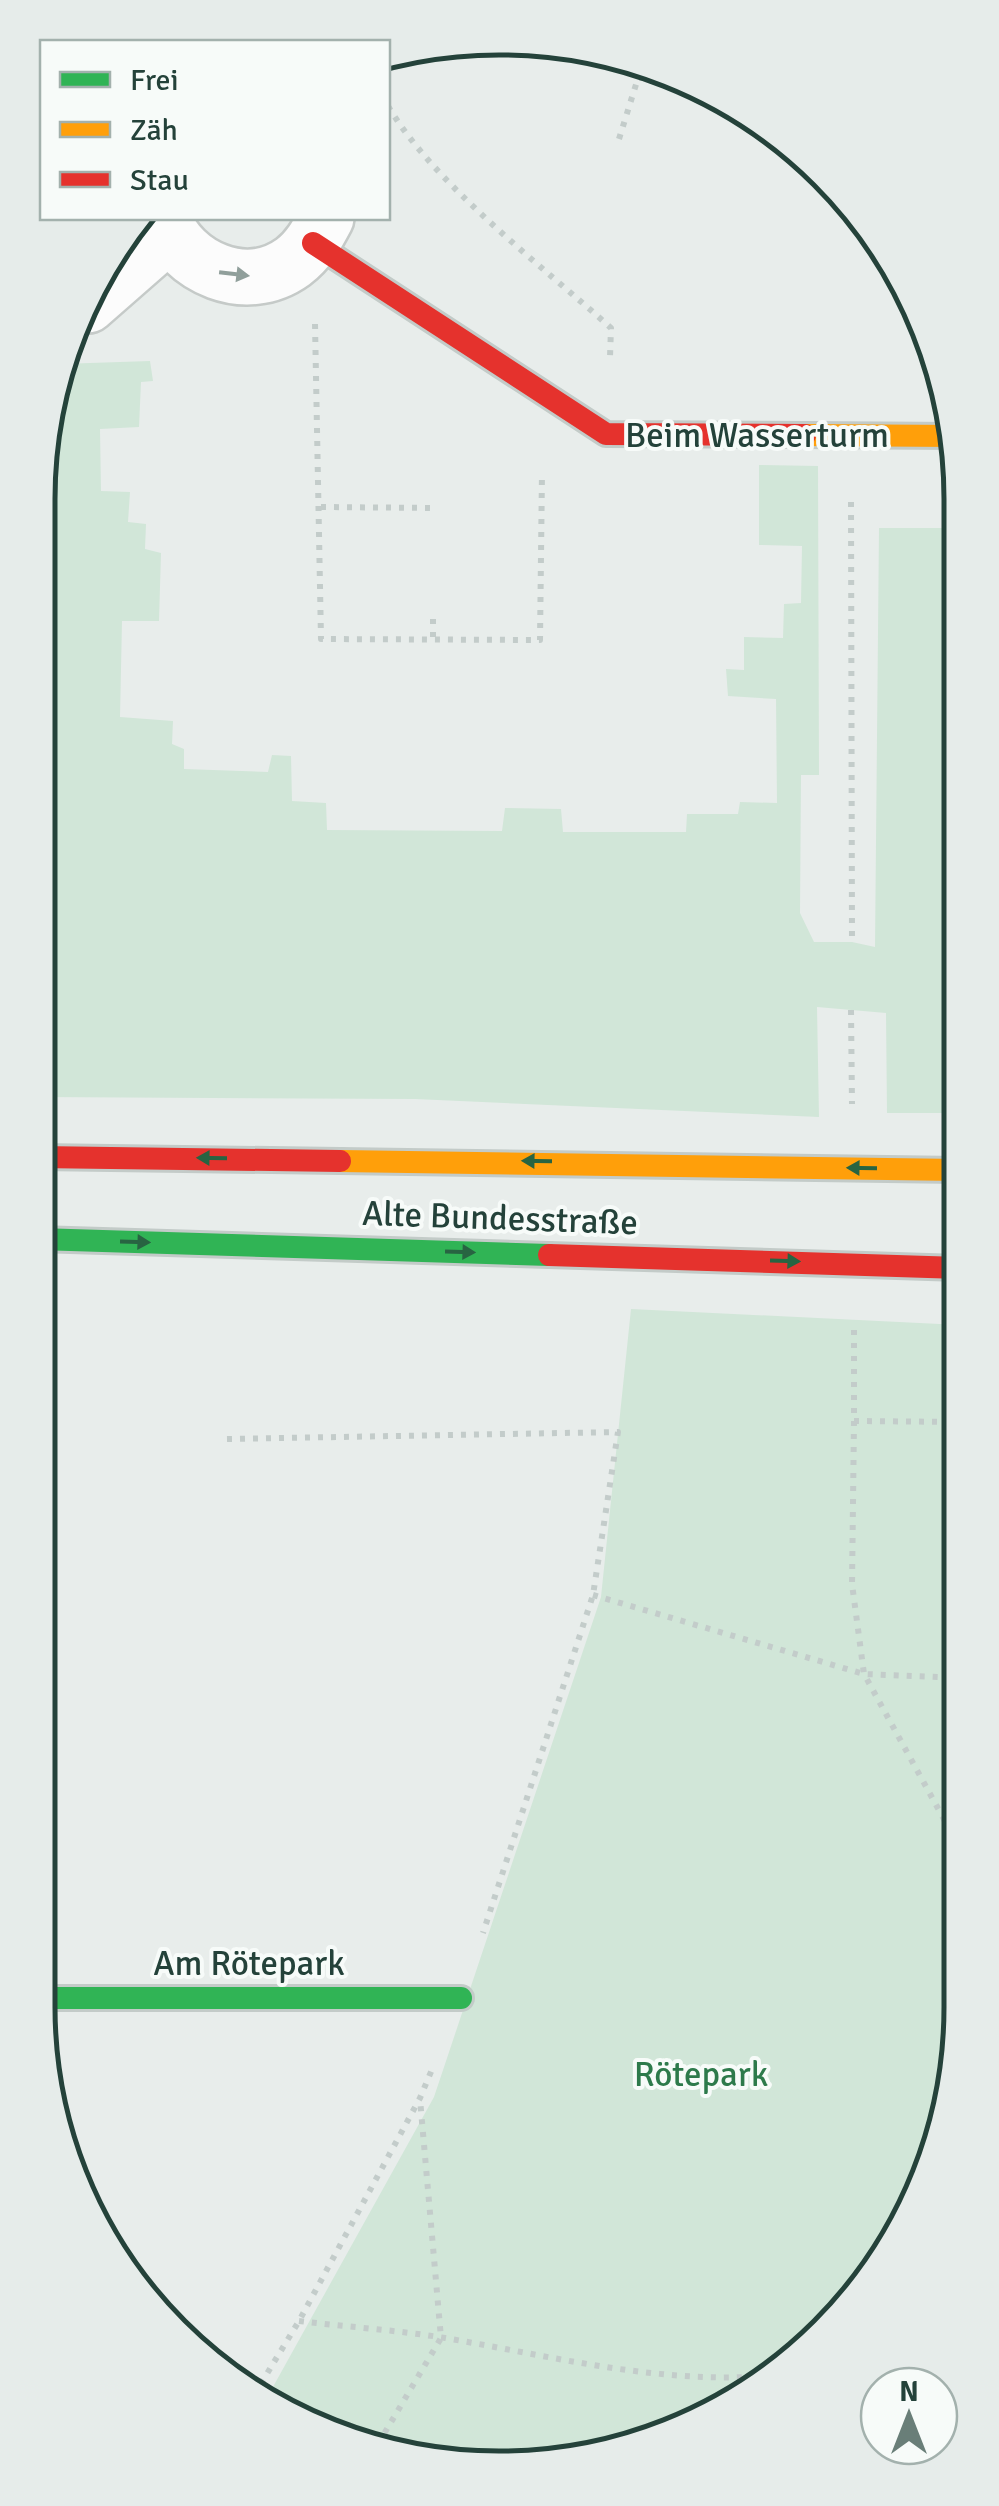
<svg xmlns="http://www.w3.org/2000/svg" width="999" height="2506" viewBox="0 0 999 2506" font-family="Signika,sans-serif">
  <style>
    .green { fill: #d1e6d8 }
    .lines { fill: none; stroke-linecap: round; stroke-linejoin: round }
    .street-casing { stroke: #c5cac8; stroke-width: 60 }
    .fast-casing { stroke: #c3cbc8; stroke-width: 28 }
    .slow-casing { stroke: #c3cbc8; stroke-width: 28 }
    .jam-casing { stroke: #c3cbc8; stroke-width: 28 }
    .path { stroke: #c3ccca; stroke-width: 6; stroke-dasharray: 5 8; stroke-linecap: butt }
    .street { stroke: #fcfcfc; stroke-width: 55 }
    .fast { stroke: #30b455; stroke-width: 22 }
    .slow { stroke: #ff9f0a; stroke-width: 22 }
    .jam { stroke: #e5322d; stroke-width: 22 }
    .oneway { fill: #909f9b }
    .oneway2 { fill: #286442 }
    .labels { text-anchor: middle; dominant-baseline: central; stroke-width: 8; stroke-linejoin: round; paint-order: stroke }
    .street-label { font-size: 35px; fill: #24423a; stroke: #f7fbf9 }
    .park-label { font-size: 35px; fill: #2d7a4b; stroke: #f7fbf9 }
    .rim { fill: none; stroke: #24423a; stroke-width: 5 }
  </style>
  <rect width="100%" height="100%" fill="#e8edeb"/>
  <!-- green -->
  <g class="green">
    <polygon points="150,361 153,381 141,382 139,427 100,429 101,491 130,492 128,522 146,524 145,549 161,553 159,621 122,621 120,717 173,721 172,744 184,749 184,769 268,772 272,755 291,756 292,801 326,803 327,830 502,831 505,808 561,809 563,832 686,832 687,814 738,814 740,802 777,803 776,699 728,696 726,669 744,670 744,637 783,638 784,604 801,603 802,546 759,545 759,465 818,466 819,775 801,775 800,913 814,942 852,942 875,947 879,528 958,528 958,708 952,726 958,734 959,918 943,934 959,948 959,1113 887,1113 886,1013 817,1007 819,1117 415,1099 38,1097 38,500 60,364"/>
    <polygon points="631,1309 960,1325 961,2006 937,2154 866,2288 731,2406 590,2460 439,2464 264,2403 434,2097 601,1597"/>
  </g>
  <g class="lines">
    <!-- street casing -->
    <g class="street-casing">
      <g id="street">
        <path d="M163 218C182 268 246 296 293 262 309 250 317 235 326 218"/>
        <polyline points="88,305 169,234"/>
      </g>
    </g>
    <!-- fast casing -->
    <g class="fast-casing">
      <g id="fast">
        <polyline points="38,1239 549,1255"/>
        <polyline points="38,1998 461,1998"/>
      </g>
    </g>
    <!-- slow casing -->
    <g class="slow-casing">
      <g id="slow">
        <polyline points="805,435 957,436"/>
        <polyline points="340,1161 959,1170"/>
      </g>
    </g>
    <!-- jam casing -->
    <g class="jam-casing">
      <g id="jam">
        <polyline points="313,243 606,434 805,435"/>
        <polyline points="38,1157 340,1161"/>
        <polyline points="549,1255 960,1268"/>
      </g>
    </g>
    <!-- path -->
    <g class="path">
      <path d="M388 106C434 184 542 266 611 328L610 357"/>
      <polyline points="619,139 638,78 665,77 670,73"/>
      <polyline points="315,324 321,639 540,640 542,472"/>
      <polyline points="48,436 49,850"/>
      <polyline points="851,502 852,942"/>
      <polyline points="321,507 435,508"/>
      <polyline points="433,619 433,639"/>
      <polyline points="851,1010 852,1104"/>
      <polyline points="854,1330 854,1421 960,1422"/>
      <polyline points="854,1421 852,1584 864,1674 951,1832 961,1878"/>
      <polyline points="227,1439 618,1432 593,1595 483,1933"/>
      <polyline points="593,1595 864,1674 961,1678"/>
      <path d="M299 2321C347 2327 397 2330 445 2338 551 2356 657 2384 766 2376"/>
      <polyline points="254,2395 299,2321 420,2098 433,2067"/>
      <polyline points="378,2444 441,2338 420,2099"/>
    </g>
    <!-- street -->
    <use href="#street" class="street"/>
    <!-- fast -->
    <use href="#fast" class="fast"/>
    <!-- slow -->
    <use href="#slow" class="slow"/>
    <!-- jam -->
    <use href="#jam" class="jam"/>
  </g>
  <!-- one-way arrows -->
  <defs><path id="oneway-solid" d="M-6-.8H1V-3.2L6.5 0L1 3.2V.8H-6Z" transform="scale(2.5)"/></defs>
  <use class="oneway" href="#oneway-solid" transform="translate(234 274) rotate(7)"/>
  <g class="oneway2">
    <use href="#oneway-solid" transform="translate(212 1158) rotate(-179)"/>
    <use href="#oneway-solid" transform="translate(537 1161) rotate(-179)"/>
    <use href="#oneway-solid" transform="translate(862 1168) rotate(-179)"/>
    <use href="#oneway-solid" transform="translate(135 1242) rotate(2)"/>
    <use href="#oneway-solid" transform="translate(460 1252) rotate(2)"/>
    <use href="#oneway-solid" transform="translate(785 1261) rotate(2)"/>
  </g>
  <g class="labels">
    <!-- street labels -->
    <g class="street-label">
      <text x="757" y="435">Beim Wasserturm</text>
      <text transform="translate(500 1218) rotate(2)">Alte Bundesstraße</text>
      <text x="249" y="1963">Am Rötepark</text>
    </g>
    <!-- park labels -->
    <g class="park-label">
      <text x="701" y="2074">Rötepark</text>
    </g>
  </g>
  <!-- crop -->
  <path d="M0 0H999V2506H0ZM499 55H500A444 444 0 0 1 944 499V2007A444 444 0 0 1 500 2451H499A444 444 0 0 1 55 2007V499A444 444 0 0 1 499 55Z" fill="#e6ecea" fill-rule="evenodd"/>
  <path class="rim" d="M499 55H500A444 444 0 0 1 944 499V2007A444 444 0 0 1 500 2451H499A444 444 0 0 1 55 2007V499A444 444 0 0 1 499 55Z"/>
  <!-- legend -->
  <rect x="40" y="40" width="350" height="180" fill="#f7fbf9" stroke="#a3b1ad" stroke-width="2.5"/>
  <rect x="60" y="72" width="50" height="15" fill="#30b455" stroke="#a3b1ad" stroke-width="2.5"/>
  <text x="130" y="90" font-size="30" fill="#24423a">Frei</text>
  <rect x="60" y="122" width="50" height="15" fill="#ff9f0a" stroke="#a3b1ad" stroke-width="2.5"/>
  <text x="130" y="140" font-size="30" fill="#24423a">Zäh</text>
  <rect x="60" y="172" width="50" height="15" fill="#e5322d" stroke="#a3b1ad" stroke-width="2.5"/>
  <text x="130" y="190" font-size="30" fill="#24423a">Stau</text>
  <!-- north arrow -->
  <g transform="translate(909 2416)"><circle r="48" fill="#f7fbf9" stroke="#a3b1ad" stroke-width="2.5"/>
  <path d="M0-8L18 38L0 25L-18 38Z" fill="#697e78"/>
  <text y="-15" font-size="28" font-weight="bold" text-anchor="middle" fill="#24423a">N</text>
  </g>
</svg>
